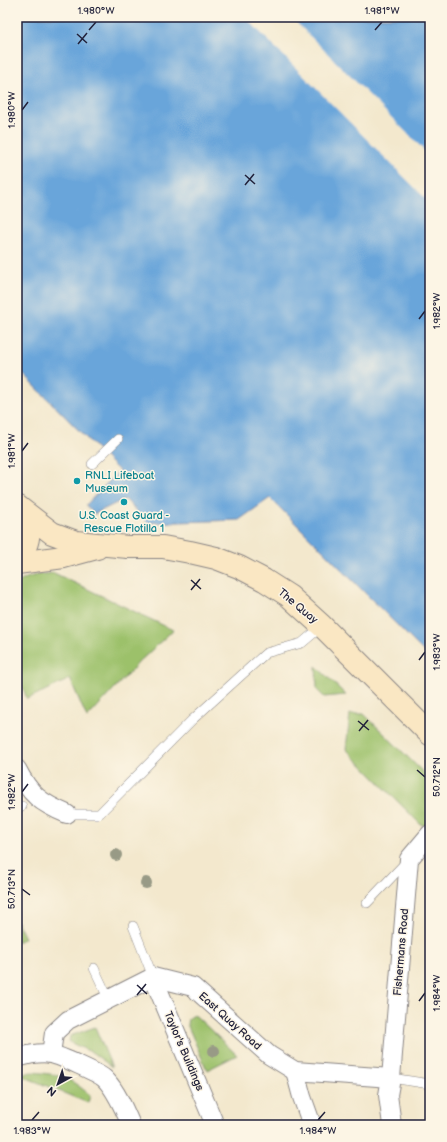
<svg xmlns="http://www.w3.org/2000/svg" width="447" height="1142" viewBox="0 0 447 1142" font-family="'Balsamiq Sans',sans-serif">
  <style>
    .green { fill: #9cc16b; stroke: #5f7253 }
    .water { fill: #69a5da; stroke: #46648a }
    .pier { fill: #f3e8cd }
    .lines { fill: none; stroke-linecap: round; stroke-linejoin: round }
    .lane-casing { stroke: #8a8584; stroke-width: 10 }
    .street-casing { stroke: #8a8584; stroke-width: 20 }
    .secondary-casing { stroke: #8a8584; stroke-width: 24 }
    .lane { stroke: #fff; stroke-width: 9 }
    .street { stroke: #fff; stroke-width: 18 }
    .secondary { stroke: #fae7c3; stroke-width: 22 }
    .tree { fill: #989a86 }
    .ticks { fill: none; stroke: #22223b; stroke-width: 1.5 }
    .culture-dot { fill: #0f9aa8; stroke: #fcf5e5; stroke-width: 1.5 }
    .labels { text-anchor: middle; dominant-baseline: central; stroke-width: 3; stroke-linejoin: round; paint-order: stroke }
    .culture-label { font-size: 11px; fill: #0d838f; stroke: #fcf5e5; text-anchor: start }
    .street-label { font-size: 11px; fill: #22223b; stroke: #fcf5e5 }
    .neatline { fill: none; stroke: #22223b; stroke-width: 1.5 }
    .ticks-label { font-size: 10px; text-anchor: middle; fill: #22223b }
  </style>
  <rect width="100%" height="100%" fill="#fcf5e5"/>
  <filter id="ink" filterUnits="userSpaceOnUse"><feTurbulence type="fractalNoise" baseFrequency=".025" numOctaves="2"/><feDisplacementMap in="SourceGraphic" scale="8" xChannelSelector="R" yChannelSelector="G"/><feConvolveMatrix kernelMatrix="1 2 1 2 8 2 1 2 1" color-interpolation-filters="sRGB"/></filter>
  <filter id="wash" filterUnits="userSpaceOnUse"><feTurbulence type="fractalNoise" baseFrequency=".012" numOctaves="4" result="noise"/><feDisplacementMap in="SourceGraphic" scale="16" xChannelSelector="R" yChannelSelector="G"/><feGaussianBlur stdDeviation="0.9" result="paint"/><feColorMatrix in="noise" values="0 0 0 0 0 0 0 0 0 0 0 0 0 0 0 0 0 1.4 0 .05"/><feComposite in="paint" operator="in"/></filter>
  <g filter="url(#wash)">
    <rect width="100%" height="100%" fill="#f3e8cd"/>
    <!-- green -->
    <g class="green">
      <path d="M54 573 173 630 139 662 87 718 70 679 27 699 17 672V584C27 575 41 574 54 573Z"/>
      <polygon points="316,666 346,695 324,697 317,690"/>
      <polygon points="350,714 364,714 430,779 430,821 425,826 420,824 346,749"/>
      <polygon points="17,921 25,938 17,942"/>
      <polygon points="194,1015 197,1017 237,1055 207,1070 187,1024 188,1019"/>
      <polygon points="95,1027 112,1067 93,1053 69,1042 70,1036"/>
      <path d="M31 1072C59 1074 69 1077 90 1095L88 1103 20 1075Z"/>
    </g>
    <!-- water -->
    <polygon class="water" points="17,17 430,17 430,658 270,498 239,520 148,523 125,499 94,514 86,505 119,471 17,368"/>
    <!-- pier -->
    <polygon class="pier" points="245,17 291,17 430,156 430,203"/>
  </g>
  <g filter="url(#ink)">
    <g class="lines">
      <!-- lane casing -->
      <g class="lane-casing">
        <g id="lane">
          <polyline points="92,464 118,439"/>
          <polyline points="17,808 22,806"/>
          <polyline points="67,814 99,814 192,720 266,653 302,643 322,626"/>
          <polyline points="367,903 408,860"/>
          <polyline points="133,926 153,977"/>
          <polyline points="94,968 109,1000"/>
          <polyline points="391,1078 430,1084"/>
        </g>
      </g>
      <!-- street casing -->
      <g class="street-casing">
        <g id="street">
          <path d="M17 769C30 795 41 803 67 814"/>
          <polyline points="153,977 215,1125"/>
          <polyline points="51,1054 54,1033 68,1020 153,977 193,987 269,1055 295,1071 391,1078"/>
          <path d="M17 1058C27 1055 41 1052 51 1054 60 1056 99 1073 105 1079 116 1090 125 1111 131 1125"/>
          <polyline points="295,1071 302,1097 312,1125"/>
          <polyline points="392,1125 388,1095 391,1078 409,859 430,834"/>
        </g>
      </g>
      <!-- secondary casing -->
      <g class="secondary-casing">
        <g id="secondary">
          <polyline points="17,506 52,533 76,542 128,547 163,547 190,552 216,558 239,567 264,580 289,596 322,626 430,734"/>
          <path d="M17 557C33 543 31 522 18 507"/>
          <polyline points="17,563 64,557 97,548"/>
        </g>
      </g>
      <!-- lane -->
      <use href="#lane" class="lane"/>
      <!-- street -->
      <use href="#street" class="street"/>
      <!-- secondary -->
      <use href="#secondary" class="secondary"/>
    </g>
    <!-- trees -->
    <g class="tree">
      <circle cx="116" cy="855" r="6"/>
      <circle cx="146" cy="883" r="6"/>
      <circle cx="214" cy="1051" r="6"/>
    </g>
  </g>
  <!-- ticks -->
  <path class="ticks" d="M89 30 96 22M375 30 382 22M77 34 87 43M78 44 87 33M22 110 28 102M245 175 255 184M245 185 254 174M419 319 425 311M22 451 28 443M191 580 201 589M191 590 200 579M419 660 425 652M358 721 369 730M359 731 368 720M417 770 425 777M22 792 28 784M22 889 30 895M137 985 147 994M137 995 146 984M419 1001 425 993M32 1120 39 1112M318 1120 325 1112"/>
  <!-- markers -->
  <g class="culture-dot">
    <circle cx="77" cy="481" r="4"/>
    <circle cx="124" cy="502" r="4"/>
  </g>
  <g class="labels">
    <!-- culture labels -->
    <g class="culture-label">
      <text x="85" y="475">RNLI Lifeboat<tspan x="85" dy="13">Museum</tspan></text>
      <text x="124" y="515" text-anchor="middle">U.S. Coast Guard -<tspan x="124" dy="13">Rescue Flotilla 1</tspan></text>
    </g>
    <!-- street labels -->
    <g class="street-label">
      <text transform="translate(298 606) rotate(40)">The Quay</text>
      <text transform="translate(401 952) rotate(-85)">Fishermans Road</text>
      <text transform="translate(230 1021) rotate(42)">East Quay Road</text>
      <text transform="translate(184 1051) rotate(67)">Taylor's Buildings</text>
    </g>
  </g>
  <!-- margin -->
  <rect width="447" height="1142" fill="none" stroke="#fcf5e5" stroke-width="44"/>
  <!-- north arrow -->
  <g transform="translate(58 1084) rotate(220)" stroke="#fcf5e5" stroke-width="3" paint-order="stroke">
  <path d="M0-3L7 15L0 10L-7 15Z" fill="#22223b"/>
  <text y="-6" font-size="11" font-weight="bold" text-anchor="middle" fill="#22223b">N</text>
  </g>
  <rect x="22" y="22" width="403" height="1098" class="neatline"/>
  <g class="ticks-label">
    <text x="96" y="14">1.980°W</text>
    <text x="382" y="14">1.981°W</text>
    <text transform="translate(11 110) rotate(-90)" y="4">1.980°W</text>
    <text transform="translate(436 311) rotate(-90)" y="4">1.982°W</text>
    <text transform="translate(11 451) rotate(-90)" y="4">1.981°W</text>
    <text transform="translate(436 652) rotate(-90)" y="4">1.983°W</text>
    <text transform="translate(436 777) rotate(-90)" y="4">50.712°N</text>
    <text transform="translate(11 792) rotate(-90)" y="4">1.982°W</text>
    <text transform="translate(11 889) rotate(-90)" y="4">50.713°N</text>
    <text transform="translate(436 993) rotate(-90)" y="4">1.984°W</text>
    <text x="32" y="1134">1.983°W</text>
    <text x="318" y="1134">1.984°W</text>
  </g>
</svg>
